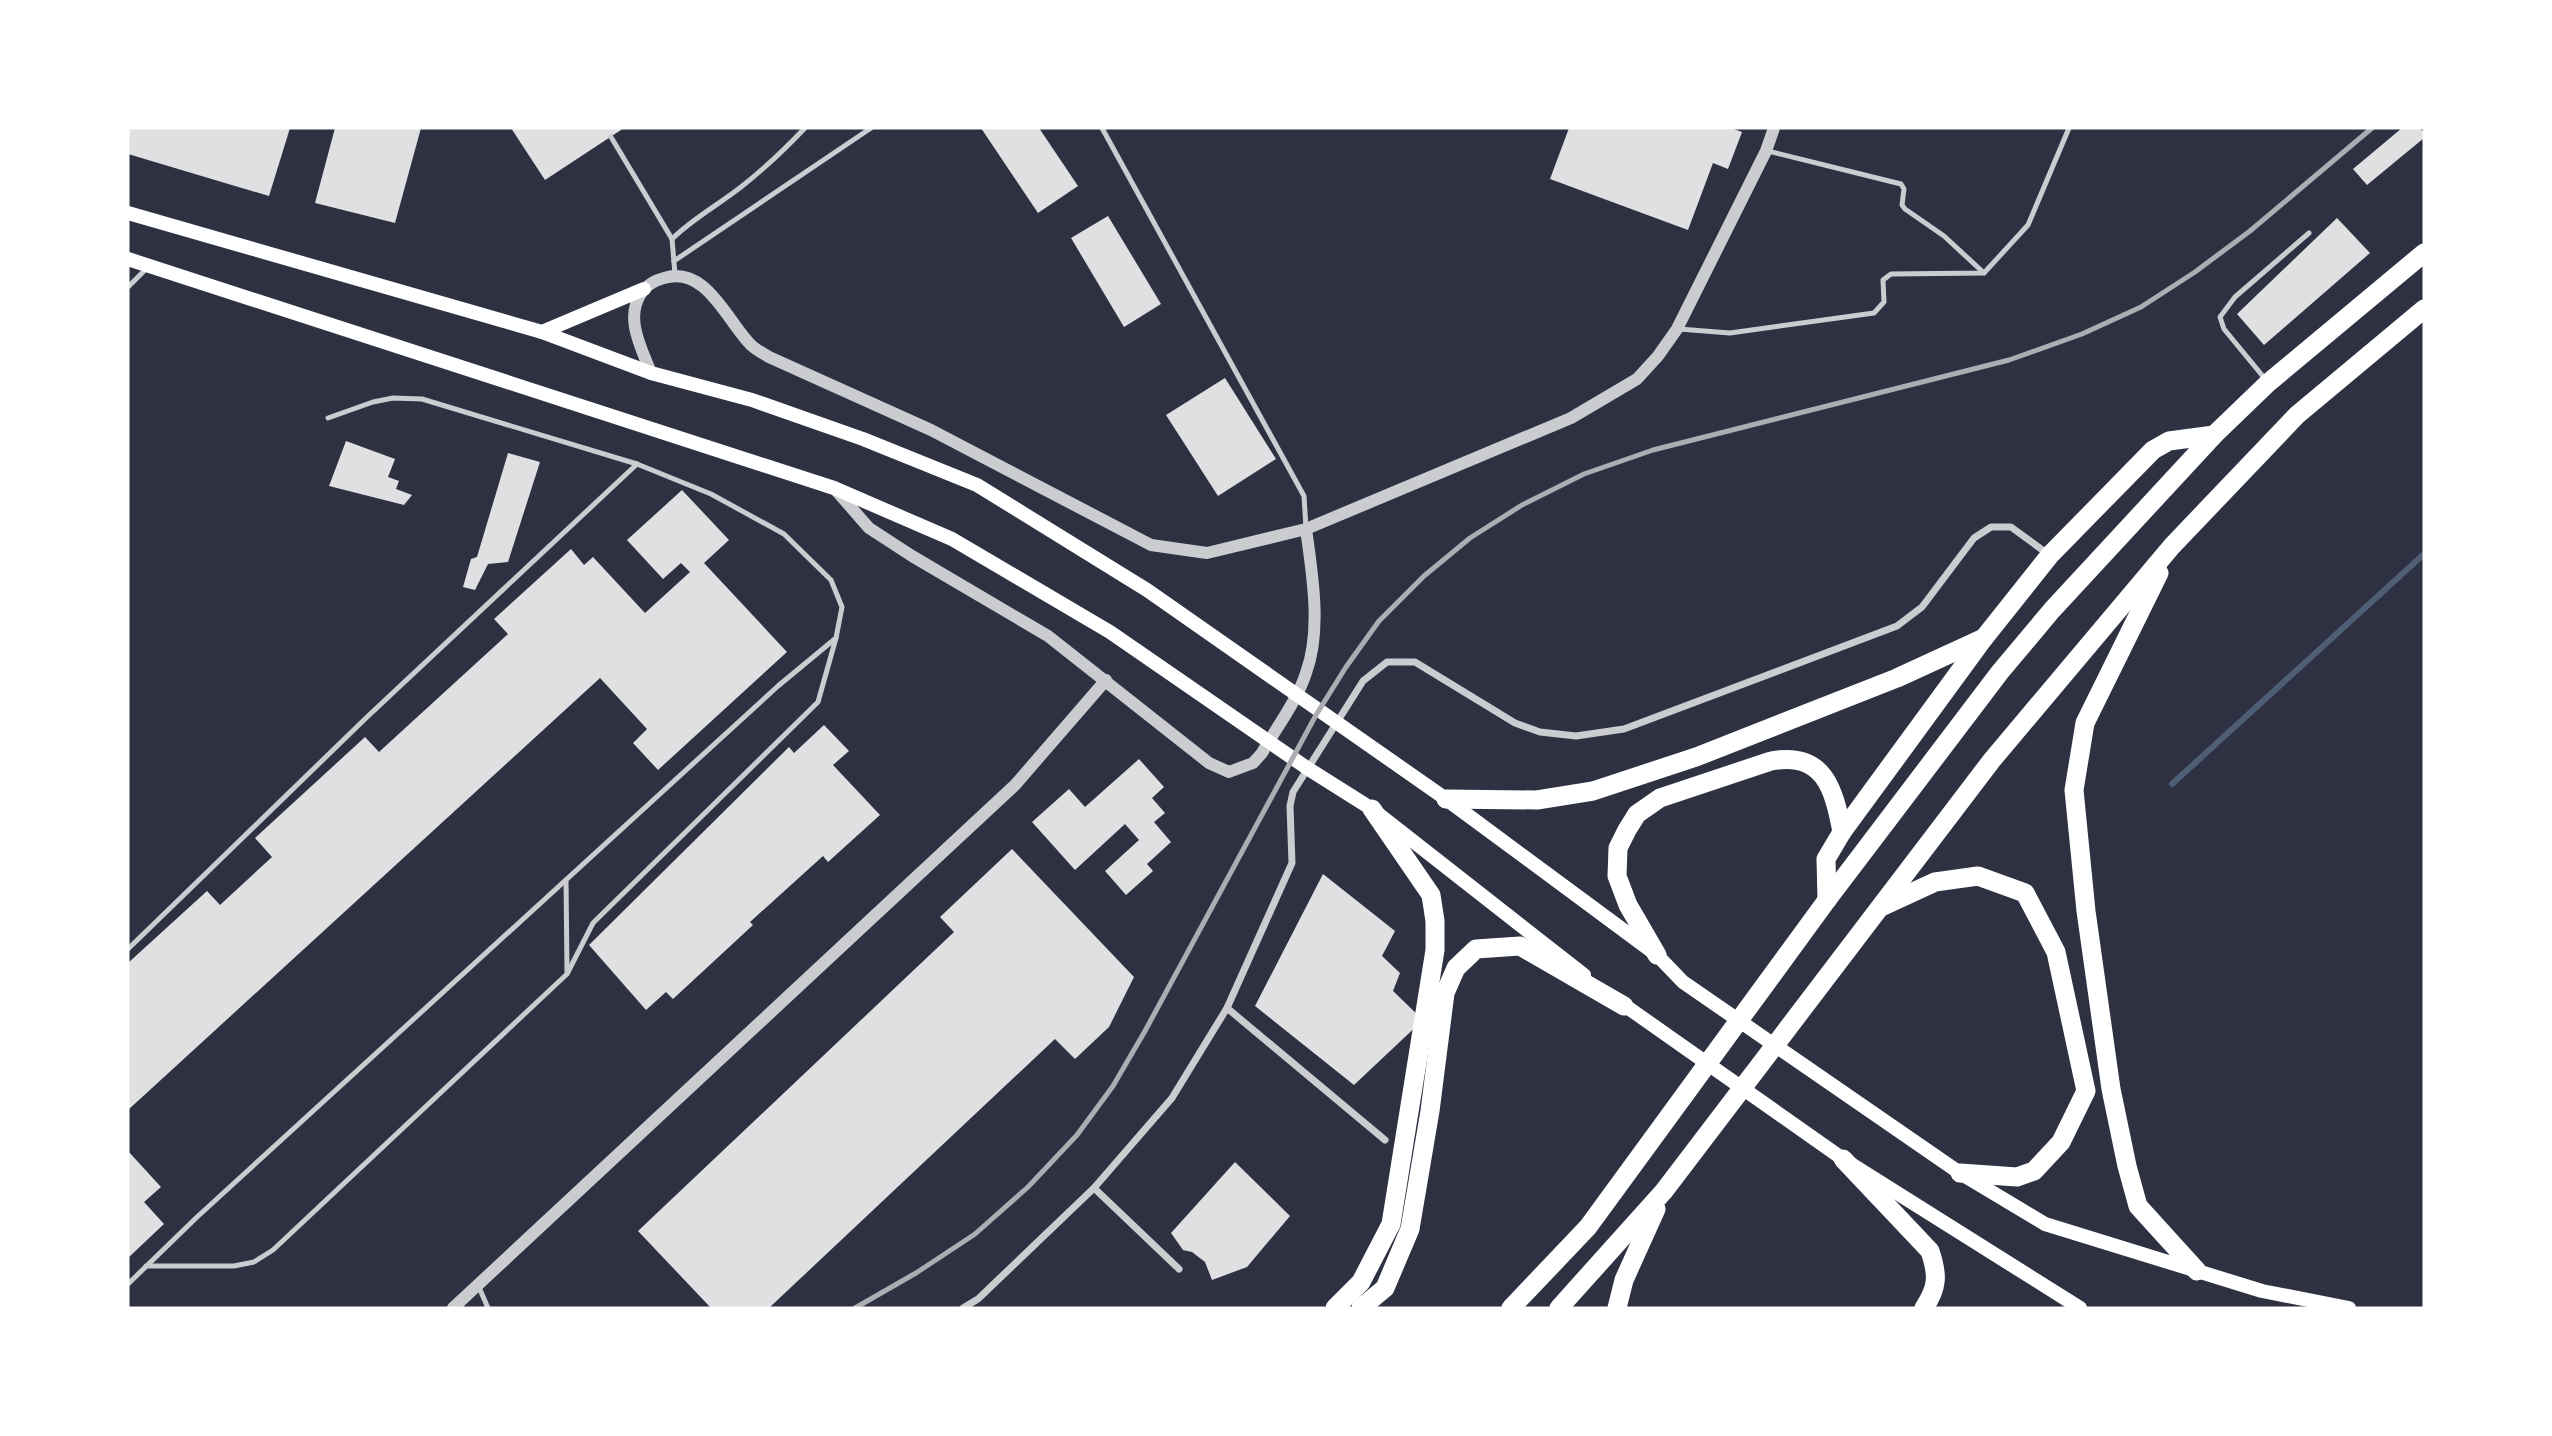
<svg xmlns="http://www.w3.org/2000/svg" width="2552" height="1436" viewBox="0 0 2552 1436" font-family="'Roboto Condensed',sans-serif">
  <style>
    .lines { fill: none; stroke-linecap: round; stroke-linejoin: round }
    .stream { stroke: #4f5d75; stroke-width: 6 }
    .building { fill: #e0e0e3 }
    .service { stroke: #caccd0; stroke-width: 5 }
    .minor { stroke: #caccd0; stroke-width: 7 }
    .tertiary { stroke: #caccd0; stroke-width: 12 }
    .secondary { stroke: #fff; stroke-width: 14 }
    .trunk { stroke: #fff; stroke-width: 19 }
    .rail { stroke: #abadb3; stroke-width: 5 }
  </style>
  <rect width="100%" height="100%" fill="#2d3142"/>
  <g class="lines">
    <!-- stream -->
    <polyline class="stream" points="2172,784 2424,554"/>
  </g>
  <!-- building -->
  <g class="building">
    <polygon points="128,128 290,128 269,196 128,154"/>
    <polygon points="335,128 421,128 395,223 315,203"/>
    <polygon points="511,128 624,128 545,180"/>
    <polygon points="981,128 1039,128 1078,186 1038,213"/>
    <polygon points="1569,128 1731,128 1742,132 1728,169 1713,163 1688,230 1550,179"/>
    <polygon points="2402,128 2420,128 2424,133 2424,138 2367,185 2353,169"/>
    <polygon points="1108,216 1161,304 1124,327 1071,238"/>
    <polygon points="2337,218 2370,253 2264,345 2237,314"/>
    <polygon points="1225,378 1276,459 1218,496 1166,415"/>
    <polygon points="346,441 395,459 388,477 399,481 396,489 412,495 404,505 329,486"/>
    <polygon points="508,453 540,462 508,562 488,564 475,590 463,587 471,559 477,557"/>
    <polygon points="682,490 729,540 704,563 787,652 658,770 633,743 647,729 600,678 128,1110 128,963 207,891 220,905 272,857 255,838 365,737 379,752 508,634 494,619 571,549 584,565 593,557 645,613 690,572 681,563 663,579 627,540"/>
    <polygon points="824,725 849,751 833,765 880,815 828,862 823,856 750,922 753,925 673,999 666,992 646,1010 589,945 789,747 794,753"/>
    <polygon points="1139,759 1164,787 1152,798 1165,813 1154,822 1171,842 1147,864 1153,871 1126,895 1105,871 1139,840 1125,824 1075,870 1032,822 1069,789 1085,807"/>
    <polygon points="1012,849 1134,977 1109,1027 1075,1059 1055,1039 769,1308 711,1308 638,1231 954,932 940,917"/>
    <polygon points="1323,874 1395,931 1382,956 1400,973 1393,991 1423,1020 1354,1085 1255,1006"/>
    <polygon points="128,1151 161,1187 144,1202 164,1224 128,1258"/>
    <polygon points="1235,1162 1290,1216 1247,1267 1212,1280 1205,1262 1192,1252 1183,1250 1171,1233"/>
  </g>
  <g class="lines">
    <!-- service -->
    <g class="service">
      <polyline points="1102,128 1304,496 1306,528"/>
      <polyline points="611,137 672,239 675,274"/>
      <polyline points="1768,151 1901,184 1904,189 1902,205 1905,209 1944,236 1984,273"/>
      <path d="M672 239C692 219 718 205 741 187 764 169 785 149 805 128"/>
      <polyline points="674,261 871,128"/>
      <polyline points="128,287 148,267"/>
      <polyline points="1679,329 1730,333 1874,313 1884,302 1883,280 1891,274 1984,273 2028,225 2069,128"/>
      <polyline points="2266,380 2224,329 2220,317 2235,297 2309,233"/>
      <polyline points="566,880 567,972"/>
      <polyline points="128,949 366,718 637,464"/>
      <polyline points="146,1266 234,1266 254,1262 273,1250 567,974 593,923 818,702 836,638"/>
      <polyline points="128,1284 196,1218 778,686 836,638 842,607 831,580 784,534 711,494 637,464 422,399 393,398 373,402 328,418"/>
      <polyline points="478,1285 488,1308"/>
    </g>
    <!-- minor -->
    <g class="minor">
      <polyline points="1227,1008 1385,1140"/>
      <polyline points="1094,1188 1179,1269"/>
      <polyline points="963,1308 978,1299 1094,1188 1172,1098 1227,1008 1292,863 1290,806 1293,792 1363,681 1387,662 1415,662 1515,723 1540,732 1576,736 1624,729 1897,626 1922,607 1974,538 1991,527 2011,527 2048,554"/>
    </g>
    <!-- tertiary -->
    <g class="tertiary">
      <path d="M651 373C641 347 624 317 642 292 647 285 656 280 664 278 706 265 727 321 751 345 756 350 763 353 769 357L931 430 1151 545 1207 553 1306 529 1571 418 1637 379 1658 356 1677 329 1766 151 1774 128"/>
      <path d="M834 488 869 528 912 556 1048 636 1209 763 1229 772 1253 763 1262 753C1276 728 1297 701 1306 673 1322 630 1312 573 1306 529"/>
      <polyline points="453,1308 1015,785 1106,680"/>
    </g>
    <!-- secondary -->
    <g class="secondary">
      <polyline points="128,213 542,332 651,373 752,400 863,439 977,485 1147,590 1446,799 1657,955 1683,982 1960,1173 2045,1224 2262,1291 2349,1308"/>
      <polyline points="128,259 834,488 952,539 1110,632 1307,768 1372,809 1584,975"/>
      <polyline points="542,332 644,289"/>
      <polyline points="1617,1000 1843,1159 2080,1308"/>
    </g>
    <!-- trunk -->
    <g class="trunk">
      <polyline points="2159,573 2085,723 2074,790 2086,911 2111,1089 2127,1166 2138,1206 2197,1271"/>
      <polyline points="1446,799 1537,800 1593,791 1696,757 1897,678 1984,638"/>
      <polyline points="1842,832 1984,638 2050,555 2153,450 2169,441 2214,435"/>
      <polyline points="1883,906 1935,882 1978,876 2025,893 2056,952 2086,1091 2061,1142 2034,1171 2017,1177 1960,1173"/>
      <path d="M1657 955 1628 905 1617 876 1618 848 1627 830 1637 814 1660 798 1771 761C1824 751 1834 789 1842 832L1826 859 1827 900"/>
      <path d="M1843 1159 1930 1251C1938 1275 1938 1287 1924 1308"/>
      <polyline points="1335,1308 1361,1282 1391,1224 1435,950 1435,921 1431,895 1372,809"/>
      <polyline points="1361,1308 1385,1288 1410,1229 1430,1111 1445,993 1456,968 1476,949 1520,946 1624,1006"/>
      <polyline points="1511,1308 1588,1227 1827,900 2000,672 2052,610 2214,435 2268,383 2424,253"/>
      <polyline points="1559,1308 1664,1191 1992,760 2172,546 2297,415 2424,309"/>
      <polyline points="1617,1308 1624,1280 1656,1209"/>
    </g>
    <!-- rail -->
    <polyline class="rail" points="855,1308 916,1273 975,1234 1028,1187 1077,1135 1113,1086 1145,1031 1316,715 1346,667 1379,621 1424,576 1470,538 1522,505 1584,474 1653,450 2009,360 2082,334 2141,307 2195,272 2250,231 2372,128"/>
  </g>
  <!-- border -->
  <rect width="2552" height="1436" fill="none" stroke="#ffffff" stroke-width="259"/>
</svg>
